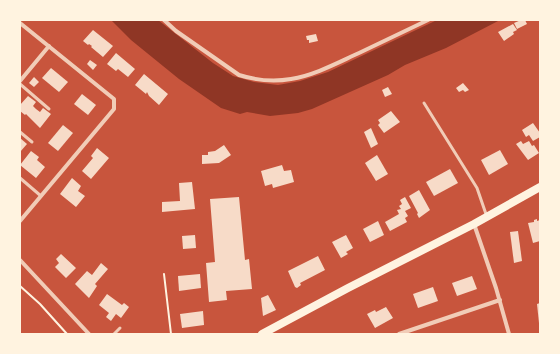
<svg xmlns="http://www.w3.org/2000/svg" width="560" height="354" viewBox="0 0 560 354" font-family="'Roboto Condensed',sans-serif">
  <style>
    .water { fill: #8f3625 }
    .building { fill: #f7dbc8 }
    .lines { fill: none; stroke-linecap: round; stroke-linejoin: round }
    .path { stroke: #fff3e0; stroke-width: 2 }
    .service { stroke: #f1ccb7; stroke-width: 3 }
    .minor { stroke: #f1ccb7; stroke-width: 4 }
    .secondary { stroke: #fff3e0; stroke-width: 8 }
  </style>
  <rect width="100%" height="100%" fill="#c8553d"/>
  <!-- water -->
  <polygon class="water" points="111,20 158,20 213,63 233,76 254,82 278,85 300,81 328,72 437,20 500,20 446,48 405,65 388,75 312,109 298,113 270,116 247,112 240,114 221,108 179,79 131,40"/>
  <!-- building -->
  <g class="building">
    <polygon points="521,20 525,20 527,24 517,29 514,23"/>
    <polygon points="513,24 517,30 513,32 514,34 504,41 498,32"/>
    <polygon points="93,30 113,46 103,57 91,47 92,46 89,44 88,45 83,41"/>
    <polygon points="316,34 318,41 309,43 309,40 307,40 306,36"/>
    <polygon points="116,53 135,69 128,77 118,69 116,71 107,64"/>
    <polygon points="90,60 97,65 93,70 87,64"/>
    <polygon points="51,68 68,82 59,92 42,78"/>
    <polygon points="144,74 168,94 159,105 149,96 147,92 146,94 135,85"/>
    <polygon points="34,77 39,82 34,87 29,83"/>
    <polygon points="463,83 469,90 465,92 463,90 459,92 456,88"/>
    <polygon points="388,87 392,94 385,97 382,90"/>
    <polygon points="82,94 96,105 88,115 74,104"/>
    <polygon points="28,96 36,102 33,106 36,109 40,112 43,108 51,114 40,128 26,114 25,115 20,111 20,105"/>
    <polygon points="391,111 400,122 384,133 378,125 380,123 378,120"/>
    <polygon points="533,123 540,133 540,137 533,141 529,135 526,137 522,130"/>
    <polygon points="63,125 73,133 58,151 48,143"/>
    <polygon points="371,128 378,144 371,148 364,132"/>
    <polygon points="20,138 27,144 20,152"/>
    <polygon points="521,141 523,144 529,141 532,146 534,145 539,153 528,160 516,144"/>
    <polygon points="224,145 231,155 219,163 202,164 202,155 208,155 208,152 215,151"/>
    <polygon points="97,148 109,158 91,179 82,171 93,158 91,156"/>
    <polygon points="500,150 508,164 489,175 481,160"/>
    <polygon points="31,151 39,157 37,160 45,167 36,178 20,165"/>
    <polygon points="377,155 388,174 376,181 365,163"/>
    <polygon points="282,165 284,171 291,170 294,182 273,188 272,184 265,186 261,171"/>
    <polygon points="450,169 458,183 434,196 426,182"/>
    <polygon points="72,178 81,186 78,191 85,196 76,207 60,194"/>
    <polygon points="192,182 195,209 162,212 162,202 180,201 179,183"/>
    <polygon points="419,190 430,210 419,218 417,214 418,213 409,196"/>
    <polygon points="239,197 245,260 249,259 252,289 226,291 227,300 209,302 206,263 215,262 210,199"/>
    <polygon points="405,197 411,208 405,211 408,216 405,218 407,222 390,231 385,222 399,214 397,210 401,209 399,206 402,204 400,200"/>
    <polygon points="537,219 537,221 540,220 540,241 533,243 528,223 534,222 534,220"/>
    <polygon points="378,221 384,235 370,242 363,229"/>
    <polygon points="518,231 522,261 514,263 510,232"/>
    <polygon points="195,235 196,248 183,249 182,236"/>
    <polygon points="346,235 353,248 346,252 348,254 341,258 332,242"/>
    <polygon points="61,254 76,268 66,278 55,267 59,263 56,259"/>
    <polygon points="318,256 325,270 300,283 301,285 297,288 295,287 288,271"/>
    <polygon points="101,263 108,269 95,284 97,286 89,298 75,284 87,271 92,275"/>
    <polygon points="200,274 201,288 179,291 178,276"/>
    <polygon points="472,276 477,289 457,296 452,283"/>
    <polygon points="433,287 438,301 418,308 413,294"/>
    <polygon points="107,294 122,305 124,303 129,307 121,318 116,314 111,321 106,317 109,313 99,305"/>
    <polygon points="268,295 276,310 263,316 261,298"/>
    <polygon points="540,303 540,323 539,323 537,304"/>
    <polygon points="386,307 393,318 375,328 367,314 375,310 376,312"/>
    <polygon points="203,311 204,325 182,328 180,314"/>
  </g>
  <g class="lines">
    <!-- path -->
    <g class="path">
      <polyline points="164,274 171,334"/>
      <polyline points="20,286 40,304 67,334"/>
    </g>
    <!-- service -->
    <g class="service">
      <polyline points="20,84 49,109"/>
      <polyline points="424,103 477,188 487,217"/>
      <polyline points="20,132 32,142"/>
      <polyline points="20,178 41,196"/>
      <polyline points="114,334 120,328"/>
    </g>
    <!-- minor -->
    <g class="minor">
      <path d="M164 20 176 31 239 75C255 80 274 82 291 79 315 75 337 63 359 53 382 42 405 31 428 20"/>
      <polyline points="20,23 114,99 114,109 20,221"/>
      <polyline points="20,81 49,46"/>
      <polyline points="474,224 496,288 509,334"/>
      <polyline points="20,260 89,334"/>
      <polyline points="399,334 500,300"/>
    </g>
    <!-- secondary -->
    <polyline class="secondary" points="262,334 348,288 474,224 540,187"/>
  </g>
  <!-- border -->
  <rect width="560" height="354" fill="none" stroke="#fff3e0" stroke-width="42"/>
</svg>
